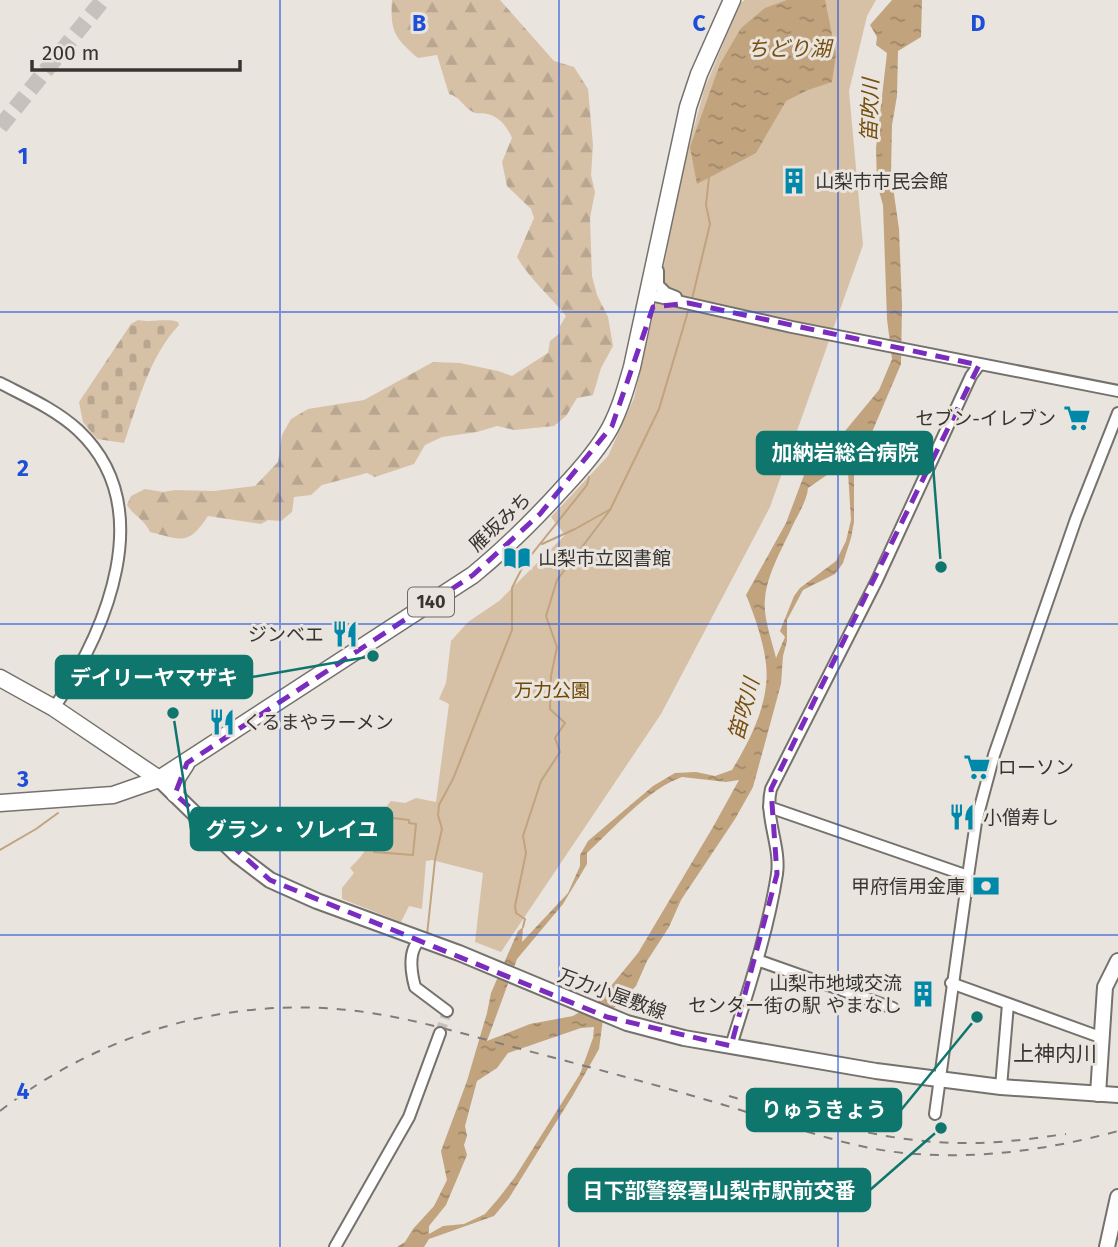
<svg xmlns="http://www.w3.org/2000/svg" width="1118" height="1247" viewBox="0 0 1118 1247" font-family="'Fira Sans','Noto Sans JP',sans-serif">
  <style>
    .forest { fill: url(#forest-firs) }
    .cemetery { fill: url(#cemetery-stones) }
    .green { fill: #d6c1a7 }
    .water { fill: url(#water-ripples); fill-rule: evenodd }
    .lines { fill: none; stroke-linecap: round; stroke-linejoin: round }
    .stream { stroke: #c1a37e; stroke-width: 2 }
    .minor-tunnel { stroke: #c5c1bc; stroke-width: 10; stroke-dasharray: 10 5; stroke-linecap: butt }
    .highway-tunnel { stroke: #c5c1bc; stroke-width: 16; stroke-dasharray: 16 8; stroke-linecap: butt }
    .minor-casing { stroke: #75716c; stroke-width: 14 }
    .major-casing { stroke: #75716c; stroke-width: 18 }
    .highway-casing { stroke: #75716c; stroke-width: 19 }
    .minor { stroke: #fff; stroke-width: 10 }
    .major { stroke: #fff; stroke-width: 14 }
    .highway { stroke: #fff; stroke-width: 16 }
    .rail { stroke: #807d79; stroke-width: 2; stroke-dasharray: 9 9; stroke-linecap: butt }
    .marked { fill: none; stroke: #7b2cbf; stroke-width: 5; stroke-dasharray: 14 9; stroke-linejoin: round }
    .grid { fill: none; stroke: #1d4ed8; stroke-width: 2; stroke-opacity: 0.55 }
    .labels { text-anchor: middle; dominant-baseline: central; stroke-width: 6; stroke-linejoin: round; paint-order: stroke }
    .shield { fill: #e9e4de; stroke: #6c6a66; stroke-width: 2 }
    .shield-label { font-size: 18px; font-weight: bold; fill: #373533 }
    .poi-label { font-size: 19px; fill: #373533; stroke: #e9e4de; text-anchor: start }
    .street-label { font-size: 19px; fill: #373533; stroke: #e9e4de }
    .park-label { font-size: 19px; fill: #704803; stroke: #e9e4de }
    .water-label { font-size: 21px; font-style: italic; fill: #764e0d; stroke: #e9e4de }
    .neighbourhood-label { font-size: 21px; fill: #373533; stroke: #e9e4de }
    .grid-label { font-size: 23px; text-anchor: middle; font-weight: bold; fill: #1d4ed8; stroke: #e9e4de; stroke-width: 6; stroke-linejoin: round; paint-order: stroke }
    .leader { fill: none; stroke: #0f766e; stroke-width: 2.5 }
    .callout-dot { fill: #0f766e; stroke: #e9e4de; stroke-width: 2.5 }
    .callout { fill: #0f766e; stroke: #0f766e; stroke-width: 2.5 }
    .callout-label { font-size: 21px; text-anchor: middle; font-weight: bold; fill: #fff }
  </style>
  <defs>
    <pattern id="forest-firs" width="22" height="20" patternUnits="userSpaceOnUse" patternTransform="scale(1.75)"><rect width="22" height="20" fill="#d6c1a7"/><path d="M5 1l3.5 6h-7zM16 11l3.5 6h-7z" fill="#b8a690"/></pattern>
    <pattern id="cemetery-stones" width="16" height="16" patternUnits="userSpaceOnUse" patternTransform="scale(1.75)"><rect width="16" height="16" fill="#d6c1a7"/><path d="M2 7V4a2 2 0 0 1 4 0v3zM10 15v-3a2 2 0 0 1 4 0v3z" fill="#b8a690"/></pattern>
    <pattern id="water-ripples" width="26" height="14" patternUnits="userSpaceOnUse" patternTransform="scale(1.75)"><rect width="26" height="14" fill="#c1a37e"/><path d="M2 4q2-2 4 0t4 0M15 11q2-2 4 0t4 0" fill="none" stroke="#9e8668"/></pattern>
  </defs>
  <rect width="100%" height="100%" fill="#e9e4de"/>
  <!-- forest -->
  <path class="forest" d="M392 0H500L554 61 574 67 588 89 593 145 591 175 595 192 590 218 592 276 597 295 608 317 613 346 601 368 593 395 577 398 566 416 554 426 514 430 497 426 477 432 442 437 425 445 414 464 375 477 367 473 322 485 311 495 294 497 292 512 281 521 268 520 261 524 208 516C188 546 182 540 150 532 145 520 134 516 127 505L131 496 145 489 163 492 175 490 214 491 255 486 278 462 282 435 291 419 308 409 364 400 433 362 460 363 498 371 512 376 548 353 550 341 560 333V326L566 316C551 297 528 277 517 257L534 218 531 209 507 186 502 162 512 138C507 127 501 118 488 114 481 112 478 115 471 111 462 105 460 97 449 94L437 55 418 58C395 38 390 32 392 0Z"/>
  <!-- cemetery -->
  <path class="cemetery" d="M138 320C153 323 165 318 178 322L179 325C149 357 138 403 124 443L97 439 83 422 79 402 131 324Z"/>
  <!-- green -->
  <path class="green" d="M745 0H876L867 16 849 91 863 245 770 507 661 714 501 952 475 942 483 873 432 860 426 861 422 909 409 906 401 922 342 899V888L354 873 350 868C366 851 371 847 367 823 375 815 384 810 391 801L405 803 416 798 436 802 449 704 439 699 446 683 451 641 468 622 499 601 565 535 551 517 608 456 634 398 661 281 681 177 704 90 740 3Z"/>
  <!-- water -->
  <g class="water">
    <polygon points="787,0 825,0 836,54 832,82 808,90 786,101 756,153 697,184 690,147 720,64 741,28 765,8"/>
    <path d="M892 0H922L921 37 898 51 897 96 892 125 891 173 899 229 902 305 901 364 861 458 854 467V522L851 538 843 563 835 574 803 590 787 620V641L783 656 781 684 753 787 735 819 681 900 669 927 647 961 636 986 603 1019 599 1049 573 1095 509 1198 494 1216 429 1239 424 1247H397L405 1242 413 1229 434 1206 447 1180 441 1151 467 1081 487 1013 491 993 518 931 523 927 522 942 568 893 580 866V855L588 841 653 786 675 773 696 772 715 776 732 770C747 745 763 715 766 685 770 659 756 619 746 595L786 523 812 454 829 446 840 437 879 390 892 359 887 319 883 205 877 184 876 148 887 53 876 45 877 37 870 25ZM843 464 848 472 851 520 846 541 836 561 800 588 794 596 780 631 785 637 776 658C772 640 763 618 765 599 767 574 782 549 792 527 798 514 807 501 808 488ZM682 777 726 782 739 780 713 827 638 953 606 992 598 1001 573 1016 530 1024 487 1041 517 959 563 904 587 864V853C613 829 649 788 682 777ZM594 1027 593 1038 580 1074 515 1177 498 1199 485 1214 464 1224 443 1226 429 1234V1226L446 1205 467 1155 464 1145 467 1136 465 1126 477 1081 497 1068 508 1053 581 1028Z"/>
  </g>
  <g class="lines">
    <!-- stream -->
    <g class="stream">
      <polyline points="692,299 710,224 706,205 709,177"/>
      <polyline points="542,544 575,529 609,510"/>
      <polygon points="384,817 409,820 409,823 416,824 413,855 374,852 376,821 384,822"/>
      <polyline points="0,850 36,829 58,813"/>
      <polyline points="523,927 525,919 516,913 515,906 526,853 523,836 541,781 560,752 555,738 565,723 550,709 551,676 557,647 546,616 557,580 610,510 659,409 689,308"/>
      <polyline points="427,935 435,860 442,829 438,815 439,805 453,779 512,630 512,588 524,564 587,485 589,477"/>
    </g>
    <!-- minor-tunnel -->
    <polyline class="minor-tunnel" points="440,1033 447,1011"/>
    <!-- highway-tunnel -->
    <polyline class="highway-tunnel" points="0,127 103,0"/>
    <!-- minor casing -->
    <g class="minor-casing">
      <g id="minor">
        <polyline points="658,271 658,285 666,293 676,297"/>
        <polyline points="646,294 792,327 1118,391"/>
        <path d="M0 383C27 397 55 409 78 430 160 507 106 631 54 708"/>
        <polyline points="769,807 968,876"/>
        <path d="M421 939C407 950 411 972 415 987L447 1011"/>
        <polyline points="757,960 893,1008"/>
        <polyline points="951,983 1100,1037"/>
        <path d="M731 1046C748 991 768 932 777 874 781 846 764 817 771 789L877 580 971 376 979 365"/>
        <polyline points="1001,1087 1008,1004"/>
        <polyline points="935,1114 968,876 976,822 994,755 1076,519 1118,413"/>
        <polyline points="335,1247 409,1117 440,1033"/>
      </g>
    </g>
    <!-- major casing -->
    <g class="major-casing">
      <g id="major">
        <polyline points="159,779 237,855 270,880 317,901 459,953 627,1023 684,1038 876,1071 1001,1087 1118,1095"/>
        <polyline points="1098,1094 1105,987 1118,961"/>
        <polyline points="1107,1247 1118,1197"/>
      </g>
    </g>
    <!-- highway casing -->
    <g class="highway-casing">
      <g id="highway">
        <polyline points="0,678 54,708 159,779"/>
        <polyline points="175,794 177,778 186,764"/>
        <path d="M0 803 113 795 159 779 473 575C506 548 535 519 563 488 580 470 598 450 610 428 620 409 626 388 632 367L688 107 699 74 732 0"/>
      </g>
    </g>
    <!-- minor -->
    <use href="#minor" class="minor"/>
    <!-- major -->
    <use href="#major" class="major"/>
    <!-- highway -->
    <use href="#highway" class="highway"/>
    <!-- rail -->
    <g class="rail">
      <path d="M729 1096C804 1117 880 1142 959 1143 995 1144 1030 1139 1066 1134"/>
      <path d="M0 1111C100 1033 230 995 357 1011 413 1018 467 1035 521 1049 589 1067 657 1085 724 1105 784 1123 842 1147 904 1153 977 1160 1048 1150 1118 1131"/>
    </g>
  </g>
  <!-- marked area -->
  <path class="marked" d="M688 303 979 365 771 789 777 874 731 1046 607 1017 270 880 175 794 187 763 473 575 540 514 612 426 653 307Z"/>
  <!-- grid -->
  <path class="grid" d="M280 0V1247M559 0V1247M838 0V1247M0 312H1118M0 624H1118M0 935H1118"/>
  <!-- icons -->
  <defs>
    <g id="building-bare" transform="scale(2.1)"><path d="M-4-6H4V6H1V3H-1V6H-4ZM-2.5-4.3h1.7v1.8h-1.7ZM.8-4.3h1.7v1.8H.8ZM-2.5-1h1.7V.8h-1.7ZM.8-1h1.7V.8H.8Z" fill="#0088a9" stroke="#e9e4de" stroke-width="2.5" paint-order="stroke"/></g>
    <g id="supermarket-bare" transform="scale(2.1)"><path d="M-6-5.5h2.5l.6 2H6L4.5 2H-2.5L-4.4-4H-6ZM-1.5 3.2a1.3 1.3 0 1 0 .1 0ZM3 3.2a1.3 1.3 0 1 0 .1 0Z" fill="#0088a9" stroke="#e9e4de" stroke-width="2.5" paint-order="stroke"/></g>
    <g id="library-bare" transform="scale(2.1)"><path d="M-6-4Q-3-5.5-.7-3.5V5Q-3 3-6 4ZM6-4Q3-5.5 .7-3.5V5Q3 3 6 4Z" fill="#0088a9" stroke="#e9e4de" stroke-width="2.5" paint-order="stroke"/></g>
    <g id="restaurant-bare" transform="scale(2.1)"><path d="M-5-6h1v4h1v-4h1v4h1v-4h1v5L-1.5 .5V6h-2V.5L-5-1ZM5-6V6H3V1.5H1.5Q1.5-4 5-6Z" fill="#0088a9" stroke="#e9e4de" stroke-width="2.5" paint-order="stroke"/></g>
    <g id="bank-bare" transform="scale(2.1)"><path d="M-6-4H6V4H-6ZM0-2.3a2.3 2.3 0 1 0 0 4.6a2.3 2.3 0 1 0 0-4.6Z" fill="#0088a9" stroke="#e9e4de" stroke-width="2.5" paint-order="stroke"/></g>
  </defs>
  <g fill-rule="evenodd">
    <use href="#building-bare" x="794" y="181"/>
    <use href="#supermarket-bare" x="1077" y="418"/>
    <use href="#library-bare" x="517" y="558"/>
    <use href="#restaurant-bare" x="345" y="634"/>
    <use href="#restaurant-bare" x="222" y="722"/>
    <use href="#supermarket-bare" x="977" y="767"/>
    <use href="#restaurant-bare" x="962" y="817"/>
    <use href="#bank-bare" x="986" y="886"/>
    <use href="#building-bare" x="923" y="994"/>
  </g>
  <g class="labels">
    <!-- shield labels -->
    <rect class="shield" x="408" y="587.5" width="46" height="29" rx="5"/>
    <g class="shield-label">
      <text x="431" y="602">140</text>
    </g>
    <!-- poi labels -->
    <g class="poi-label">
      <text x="815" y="181">山梨市市民会館</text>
      <text x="1056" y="418" text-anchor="end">セブン-イレブン</text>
      <text x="538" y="558">山梨市立図書館</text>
      <text x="324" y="634" text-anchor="end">ジンベエ</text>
      <text x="243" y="722">くるまやラーメン</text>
      <text x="998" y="767">ローソン</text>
      <text x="983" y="817">小僧寿し</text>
      <text x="965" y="886" text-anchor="end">甲府信用金庫</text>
      <text x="902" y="983" text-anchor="end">山梨市地域交流<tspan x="902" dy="22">センター街の駅 やまなし</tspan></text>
    </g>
    <!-- street labels -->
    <g class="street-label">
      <text transform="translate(500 522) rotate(-43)">雁坂みち</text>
      <text transform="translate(612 994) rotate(20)">万力小屋敷線</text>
    </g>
    <!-- park labels -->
    <g class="park-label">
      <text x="552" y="690">万力公園</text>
    </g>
    <!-- water labels -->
    <g class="water-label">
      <text x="789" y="49">ちどり湖</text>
      <text transform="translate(870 110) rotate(-88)">笛吹川</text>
      <text transform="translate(744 709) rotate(-75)">笛吹川</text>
    </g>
    <!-- neighbourhood labels -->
    <g class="neighbourhood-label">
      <text x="1055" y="1054">上神内川</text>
    </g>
  </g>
  <g class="grid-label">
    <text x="419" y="31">B</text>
    <text x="699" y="31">C</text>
    <text x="978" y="31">D</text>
    <text x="23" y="164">1</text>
    <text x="23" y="476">2</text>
    <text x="23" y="787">3</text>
    <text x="23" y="1099">4</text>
  </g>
  <!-- callouts -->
  <path class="leader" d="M941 567L932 453M373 656L252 677M173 713L191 829M977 1017L901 1110M941 1128L870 1190"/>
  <g class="callout-dot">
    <circle cx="941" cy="567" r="7"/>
    <circle cx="373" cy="656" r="7"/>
    <circle cx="173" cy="713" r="7"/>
    <circle cx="977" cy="1017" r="7"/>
    <circle cx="941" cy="1128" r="7"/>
  </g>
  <g class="callout">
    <rect x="757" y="432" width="175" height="42" rx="7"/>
    <rect x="56" y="656" width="196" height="42" rx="7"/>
    <rect x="191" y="808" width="201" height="42" rx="7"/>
    <rect x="747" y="1089" width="154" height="42" rx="7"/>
    <rect x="569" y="1169" width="301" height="42" rx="7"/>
  </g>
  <g class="callout-label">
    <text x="845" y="460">加納岩総合病院</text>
    <text x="154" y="685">デイリーヤマザキ</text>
    <text x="292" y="837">グラン・ ソレイユ</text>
    <text x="824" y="1117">りゅうきょう</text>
    <text x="719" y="1198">日下部警察署山梨市駅前交番</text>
  </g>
  <!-- scale -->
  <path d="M32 60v10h208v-10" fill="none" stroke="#373533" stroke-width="3.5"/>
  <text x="42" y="60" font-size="21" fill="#373533" stroke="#e9e4de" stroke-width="5" paint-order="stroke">200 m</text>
</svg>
